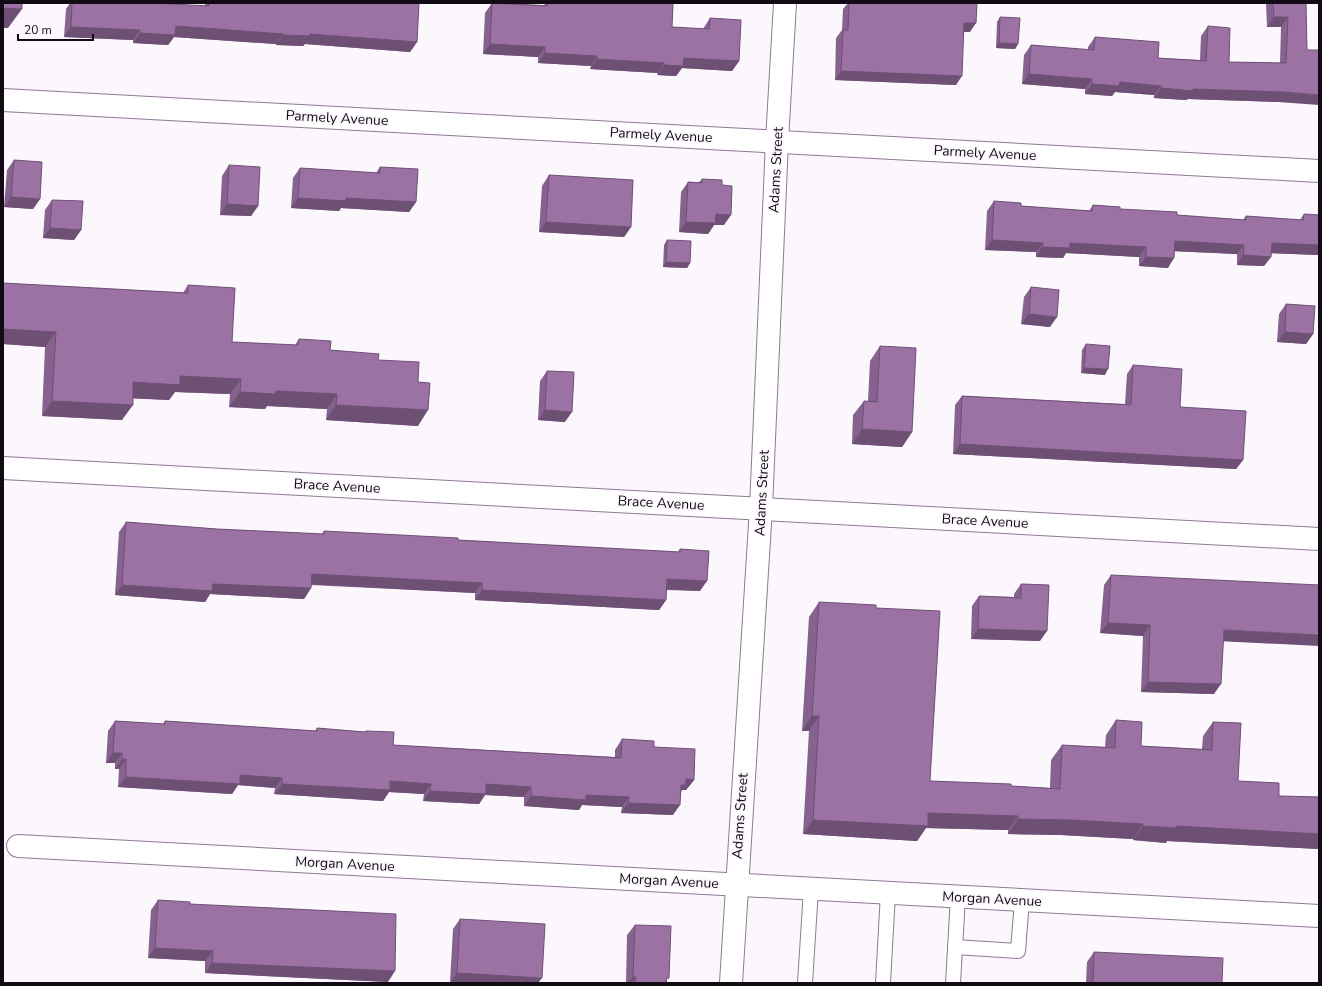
<svg xmlns="http://www.w3.org/2000/svg" width="1322" height="986" viewBox="0 0 1322 986" font-family="'Nunito Sans',sans-serif">
  <style>
    .lines { fill: none; stroke-linecap: round; stroke-linejoin: round }
    .service-casing { stroke: #8f7894; stroke-width: 16 }
    .minor-casing { stroke: #8f7894; stroke-width: 24 }
    .service { stroke: #fff; stroke-width: 14 }
    .minor { stroke: #fff; stroke-width: 22 }
    .wall { fill: #86628e }
    .shaded-wall { fill: #6d5074 }
    .building { fill: #9c72a5; stroke: #6d5074 }
    .labels { text-anchor: middle; dominant-baseline: central; stroke-width: 3.5; stroke-linejoin: round; paint-order: stroke }
    .street-label { font-size: 14px; fill: #120a14; stroke: #fcf7fd }
  </style>
  <rect width="100%" height="100%" fill="#fcf7fd"/>
  <g class="lines">
    <!-- service casing -->
    <g class="service-casing">
      <g id="service">
        <polyline points="955,947 1018,951 1022,900"/>
        <polyline points="805,983 811,889"/>
        <polyline points="883,983 888,893"/>
        <polyline points="953,983 958,897"/>
      </g>
    </g>
    <!-- minor casing -->
    <g class="minor-casing">
      <g id="minor">
        <polyline points="3,100 1319,171"/>
        <polyline points="3,468 1319,539"/>
        <polyline points="18,846 1319,916"/>
        <polyline points="731,983 761,508 777,141 785,3"/>
      </g>
    </g>
    <!-- service -->
    <use href="#service" class="service"/>
    <!-- minor -->
    <use href="#minor" class="minor"/>
  </g>
  <!-- wall -->
  <g class="wall">
    <polygon points="70,3 153,3 204,6 206,3 419,3 417,42 410,52 305,44 303,46 276,45 276,44 174,37 168,45 133,43 133,40 64,37 66,9"/>
    <polygon points="492,3 544,5 546,3 673,3 672,27 703,29 710,18 739,61 732,71 682,68 676,76 657,75 658,73 590,69 591,66 538,63 538,57 483,54 485,13"/>
    <polygon points="848,3 977,3 970,32 964,32 956,85 835,80 836,38 842,30 843,9"/>
    <polygon points="1266,3 1306,3 1278,102 1188,99 1186,100 1154,98 1154,95 1115,92 1112,96 1085,94 1085,89 1022,84 1024,55 1031,45 1088,50 1088,47 1095,37 1158,58 1200,60 1201,36 1208,26 1229,62 1280,63 1281,27 1267,27"/>
    <polygon points="1000,17 1018,44 1015,49 996,48 997,22"/>
    <polygon points="14,160 40,199 33,209 4,207 7,170"/>
    <polygon points="229,165 258,206 251,216 220,215 222,176"/>
    <polygon points="380,167 416,202 409,212 341,208 339,211 291,208 293,178 300,168 376,173"/>
    <polygon points="549,175 631,227 624,237 539,232 542,186"/>
    <polygon points="702,179 722,185 724,225 714,225 708,234 679,232 681,192 688,182 699,182"/>
    <polygon points="52,200 81,230 74,240 43,238 45,210"/>
    <polygon points="994,201 1021,206 1089,211 1093,205 1120,209 1177,215 1243,220 1246,216 1300,220 1304,214 1319,255 1271,253 1271,257 1264,266 1237,265 1237,254 1175,251 1168,268 1139,266 1139,257 1066,253 1063,258 1036,257 1036,252 985,250 987,211"/>
    <polygon points="667,240 690,263 687,268 663,267 664,245"/>
    <polygon points="3,283 183,293 188,285 232,342 295,345 299,339 330,350 378,360 418,382 418,426 326,420 327,409 267,406 265,409 229,407 230,394 175,392 169,400 133,398 122,420 42,416 45,347 3,344"/>
    <polygon points="1031,287 1050,327 1021,324 1024,297"/>
    <polygon points="1286,304 1313,334 1306,344 1277,342 1279,314"/>
    <polygon points="1086,344 1105,375 1081,373 1082,350"/>
    <polygon points="880,346 912,432 902,447 852,444 853,415 864,401 868,401 870,361"/>
    <polygon points="1133,365 1180,407 1243,460 1236,469 953,454 955,405 962,396 1125,404 1127,374"/>
    <polygon points="547,371 565,422 538,420 540,381"/>
    <polygon points="126,522 217,529 322,534 324,531 458,540 678,552 680,549 700,591 666,590 666,600 659,610 475,600 475,593 311,585 311,588 304,599 210,594 205,602 115,595 119,532"/>
    <polygon points="1111,575 1223,641 1214,694 1141,692 1143,636 1100,633 1104,585"/>
    <polygon points="1021,584 1040,641 971,639 972,606 979,596 1014,597 1014,594"/>
    <polygon points="819,602 876,608 930,781 1011,786 1050,788 1051,760 1062,745 1105,747 1106,735 1116,720 1141,746 1202,749 1203,736 1213,722 1238,781 1279,796 1319,797 1319,849 1167,841 1166,843 1133,840 1133,839 1061,835 1008,834 1008,830 926,828 917,841 803,834 809,731 802,731 809,617"/>
    <polygon points="115,721 163,724 165,721 315,731 317,728 364,732 366,731 393,745 615,757 615,750 622,739 654,747 694,780 686,790 682,790 680,793 673,815 621,813 622,807 582,805 579,810 524,806 524,797 485,795 479,804 423,801 424,794 389,792 383,801 274,794 275,788 238,785 232,794 118,787 119,769 115,769 115,763 106,763 108,731"/>
    <polygon points="158,900 190,904 388,982 205,973 205,961 148,958 151,910"/>
    <polygon points="460,919 538,983 450,983 453,929"/>
    <polygon points="635,925 666,983 626,983 627,935"/>
    <polygon points="1094,952 1222,983 1086,983 1087,962"/>
  </g>
  <!-- shaded-wall -->
  <g class="shaded-wall">
    <polygon points="3,8 22,9 8,28 3,28"/>
    <polygon points="1274,17 1288,17 1281,27 1267,27"/>
    <polygon points="964,23 976,23 970,32 958,32"/>
    <polygon points="176,26 283,34 276,44 174,37 168,45 133,43 140,33"/>
    <polygon points="71,27 140,30 133,40 64,37"/>
    <polygon points="310,34 417,42 410,52 305,44 303,46 276,45 283,35"/>
    <polygon points="999,43 1018,44 1015,49 996,48"/>
    <polygon points="490,44 545,47 538,57 483,54"/>
    <polygon points="545,53 597,56 591,66 538,63"/>
    <polygon points="684,58 739,61 732,71 682,68 676,76 657,75 664,65"/>
    <polygon points="597,59 664,63 658,73 590,69"/>
    <polygon points="841,71 962,76 956,85 835,80"/>
    <polygon points="1029,74 1092,79 1085,89 1022,84"/>
    <polygon points="1120,82 1161,86 1154,95 1115,92 1112,96 1085,94 1092,84"/>
    <polygon points="1161,88 1193,89 1285,92 1319,95 1319,105 1278,102 1188,99 1186,100 1154,98"/>
    <polygon points="11,197 40,199 33,209 4,207"/>
    <polygon points="298,198 346,198 416,202 409,212 341,208 339,211 291,208"/>
    <polygon points="227,204 258,206 251,216 220,215"/>
    <polygon points="716,214 731,215 724,225 714,225 708,234 679,232 686,222"/>
    <polygon points="546,222 631,227 624,237 539,232"/>
    <polygon points="50,228 81,230 74,240 43,238"/>
    <polygon points="992,240 1043,243 1036,252 985,250"/>
    <polygon points="1175,241 1244,245 1237,254 1168,251"/>
    <polygon points="1070,243 1146,247 1139,257 1066,253 1063,258 1036,257 1042,247"/>
    <polygon points="1272,243 1319,245 1319,255 1265,253"/>
    <polygon points="1243,255 1271,257 1264,266 1237,265"/>
    <polygon points="1146,257 1174,258 1168,268 1139,266"/>
    <polygon points="666,262 690,263 687,268 663,267"/>
    <polygon points="1029,314 1057,317 1050,327 1021,324"/>
    <polygon points="3,329 56,332 45,347 3,344"/>
    <polygon points="1285,332 1313,334 1306,344 1277,342"/>
    <polygon points="1084,368 1108,369 1105,375 1081,373"/>
    <polygon points="180,376 241,379 230,394 175,392 169,400 123,398 133,382"/>
    <polygon points="276,391 337,394 327,409 267,406 265,409 229,407 240,392"/>
    <polygon points="52,401 133,405 122,420 42,416"/>
    <polygon points="336,405 428,410 418,426 326,420"/>
    <polygon points="545,410 572,412 565,422 538,420"/>
    <polygon points="862,429 912,432 902,447 852,444"/>
    <polygon points="960,444 1243,460 1236,469 953,454"/>
    <polygon points="312,574 482,583 475,593 305,584"/>
    <polygon points="667,579 707,581 700,591 660,589"/>
    <polygon points="213,584 311,588 304,599 210,594 205,602 115,595 122,585"/>
    <polygon points="482,590 666,600 659,610 475,600"/>
    <polygon points="1108,623 1150,625 1143,636 1100,633"/>
    <polygon points="978,629 1047,631 1040,641 971,639"/>
    <polygon points="1224,630 1319,635 1319,646 1217,641"/>
    <polygon points="1148,682 1221,684 1214,694 1141,692"/>
    <polygon points="812,716 819,716 809,731 802,731"/>
    <polygon points="113,753 122,753 115,763 106,763"/>
    <polygon points="122,759 126,759 119,769 115,769"/>
    <polygon points="240,775 282,778 275,788 238,785 232,794 118,787 126,777"/>
    <polygon points="686,779 694,780 686,790 682,790 679,795 681,785"/>
    <polygon points="390,781 431,784 424,794 389,792 383,801 274,794 282,784"/>
    <polygon points="486,784 531,787 524,797 485,795 479,804 423,801 430,791"/>
    <polygon points="586,795 629,797 622,807 582,805 579,810 524,806 531,796"/>
    <polygon points="628,803 680,805 673,815 621,813"/>
    <polygon points="928,813 1018,816 1008,830 926,828 917,841 803,834 813,820"/>
    <polygon points="1018,819 1071,820 1143,824 1133,839 1061,835 1008,834"/>
    <polygon points="1143,826 1176,826 1319,834 1319,849 1167,841 1166,843 1133,840"/>
    <polygon points="155,948 213,951 205,961 148,958"/>
    <polygon points="212,963 395,971 388,982 205,973"/>
    <polygon points="457,973 542,978 538,983 450,983"/>
    <polygon points="633,977 636,977 631,983 628,983"/>
  </g>
  <!-- building -->
  <g class="building">
    <polygon points="3,3 22,3 22,9 3,8"/>
    <polygon points="72,3 153,3 209,6 209,3 419,3 417,42 310,34 310,36 283,35 283,34 176,26 175,35 140,33 140,30 71,27"/>
    <polygon points="492,3 547,6 548,3 673,3 672,27 709,29 710,18 741,20 739,61 684,58 683,66 664,65 664,63 597,59 597,56 545,53 545,47 490,44"/>
    <polygon points="849,3 977,3 976,23 964,23 962,76 841,71 843,30 848,30"/>
    <polygon points="1273,3 1306,3 1307,50 1319,50 1319,95 1285,92 1193,89 1193,91 1161,88 1161,86 1120,82 1119,86 1092,84 1092,79 1029,74 1031,45 1094,50 1095,37 1159,42 1158,58 1206,61 1208,26 1230,28 1229,62 1286,63 1288,17 1274,17"/>
    <polygon points="1000,17 1020,18 1018,44 999,43"/>
    <polygon points="14,160 42,162 40,199 11,197"/>
    <polygon points="229,165 260,167 258,206 227,204"/>
    <polygon points="380,167 418,169 416,202 346,198 346,201 298,198 300,168 380,173"/>
    <polygon points="549,175 633,180 631,227 546,222"/>
    <polygon points="702,179 722,180 722,185 732,186 731,215 716,214 715,223 686,222 688,182 702,183"/>
    <polygon points="52,200 83,201 81,230 50,228"/>
    <polygon points="994,201 1021,203 1021,206 1092,211 1093,205 1120,207 1120,209 1177,212 1177,215 1246,220 1246,216 1303,220 1304,214 1319,215 1319,245 1272,243 1271,257 1243,255 1244,245 1175,241 1174,258 1146,257 1146,247 1070,243 1070,248 1042,247 1043,243 992,240"/>
    <polygon points="667,240 691,241 690,263 666,262"/>
    <polygon points="3,283 188,293 188,285 235,288 232,342 298,345 299,339 331,341 330,350 379,354 378,360 419,362 418,382 430,383 428,410 336,405 337,394 276,391 275,394 240,392 241,379 180,376 180,385 133,382 133,405 52,401 56,332 3,329"/>
    <polygon points="1031,287 1059,290 1057,317 1029,314"/>
    <polygon points="1286,304 1315,306 1313,334 1285,332"/>
    <polygon points="1086,344 1110,346 1108,369 1084,368"/>
    <polygon points="880,346 916,348 912,432 862,429 864,401 877,402"/>
    <polygon points="1133,365 1182,369 1180,407 1246,411 1243,460 960,444 962,396 1131,405"/>
    <polygon points="547,371 574,372 572,412 545,410"/>
    <polygon points="126,522 217,529 324,534 324,531 458,538 458,540 680,552 680,549 709,551 707,581 667,579 666,600 482,590 482,583 312,574 311,588 213,584 212,591 122,585"/>
    <polygon points="1111,575 1319,585 1319,635 1224,630 1221,684 1148,682 1150,625 1108,623"/>
    <polygon points="1021,584 1049,585 1047,631 978,629 979,596 1021,598"/>
    <polygon points="819,602 876,605 876,608 940,611 930,781 1011,784 1011,786 1060,789 1062,745 1115,748 1116,720 1142,722 1141,746 1212,750 1213,722 1241,723 1238,781 1279,783 1279,796 1319,797 1319,834 1176,826 1176,828 1143,826 1143,824 1071,820 1018,819 1018,816 928,813 928,826 813,820 819,716 812,716"/>
    <polygon points="115,721 165,724 165,721 317,731 317,728 365,732 366,731 394,732 393,745 621,758 622,739 654,741 654,747 695,749 694,780 686,779 686,785 681,785 680,805 628,803 629,797 586,795 586,800 531,796 531,787 486,784 486,794 430,791 431,784 390,781 390,790 282,784 282,778 240,775 240,784 126,777 126,759 122,759 122,753 113,753"/>
    <polygon points="158,900 190,902 190,904 396,914 395,971 212,963 213,951 155,948"/>
    <polygon points="460,919 545,924 542,978 457,973"/>
    <polygon points="635,925 671,926 669,978 667,978 666,983 635,983 636,977 633,977"/>
    <polygon points="1094,952 1223,958 1222,983 1093,983"/>
  </g>
  <g class="labels">
    <!-- street labels -->
    <g class="street-label">
      <text transform="translate(337 118) rotate(3)">Parmely Avenue</text>
      <text transform="translate(661 135) rotate(3)">Parmely Avenue</text>
      <text transform="translate(985 153) rotate(3)">Parmely Avenue</text>
      <text transform="translate(776 170) rotate(-87)">Adams Street</text>
      <text transform="translate(337 486) rotate(3)">Brace Avenue</text>
      <text transform="translate(762 493) rotate(-87)">Adams Street</text>
      <text transform="translate(661 503) rotate(3)">Brace Avenue</text>
      <text transform="translate(985 521) rotate(3)">Brace Avenue</text>
      <text transform="translate(740 816) rotate(-86)">Adams Street</text>
      <text transform="translate(345 864) rotate(3)">Morgan Avenue</text>
      <text transform="translate(669 881) rotate(3)">Morgan Avenue</text>
      <text transform="translate(992 899) rotate(3)">Morgan Avenue</text>
    </g>
  </g>
  <!-- border -->
  <rect width="1322" height="986" fill="none" stroke="#120a14" stroke-width="8"/>
  <!-- scale -->
  <path d="M18 34v6h75v-6" fill="none" stroke="#120a14" stroke-width="2"/>
  <text x="24" y="34" font-size="12" fill="#120a14" stroke="#fcf7fd" stroke-width="3" paint-order="stroke">20 m</text>
</svg>
